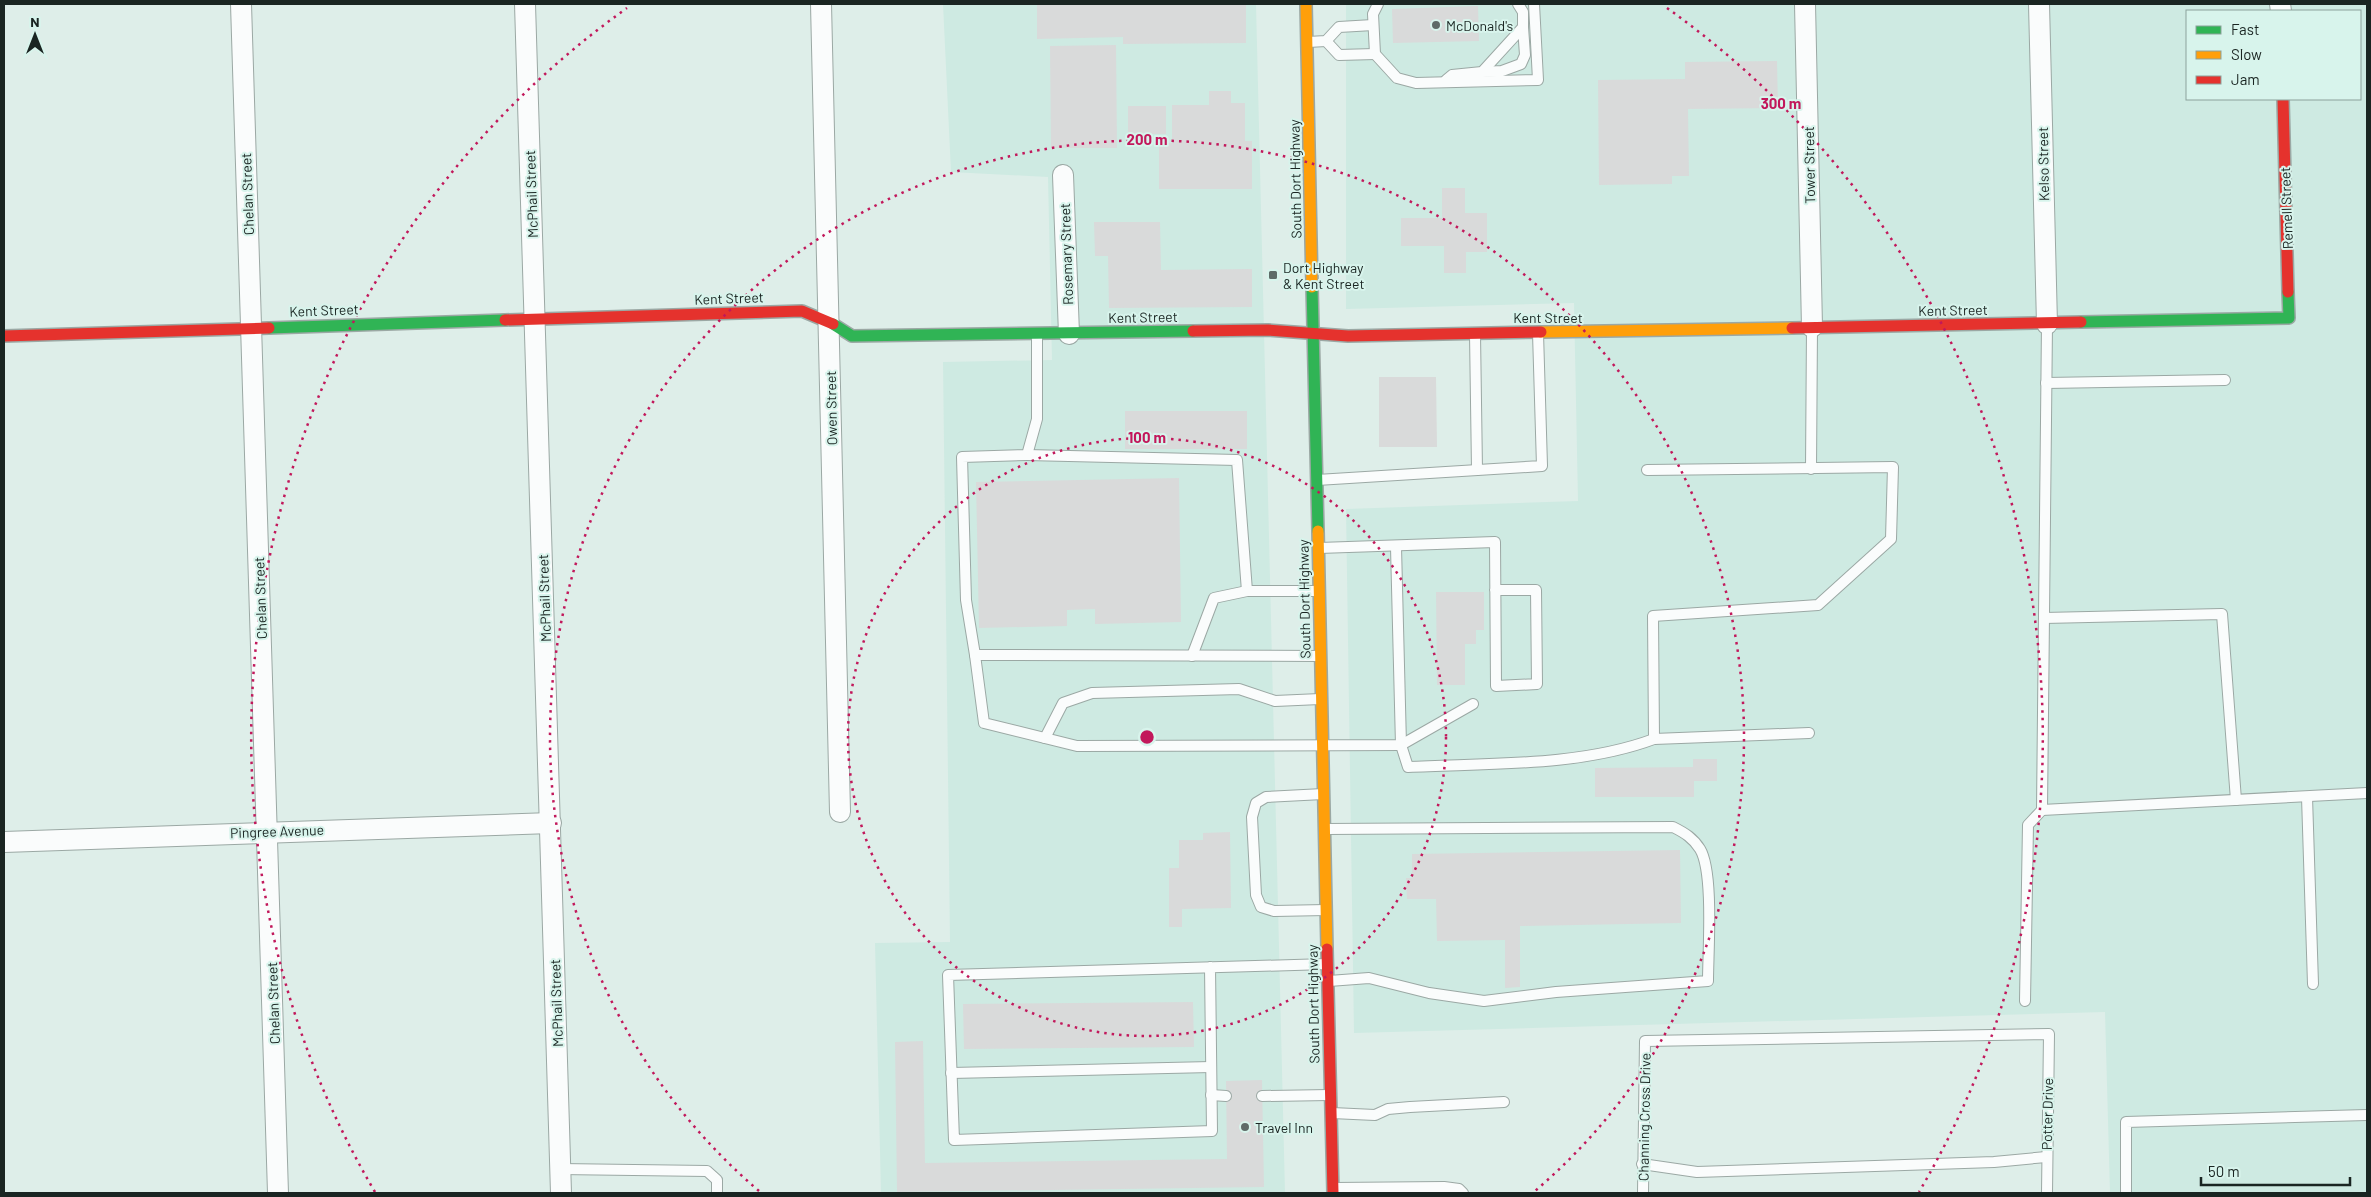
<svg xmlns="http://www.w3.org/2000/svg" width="2371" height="1197" viewBox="0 0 2371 1197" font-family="Barlow,sans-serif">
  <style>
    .built { fill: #ceeae2; fill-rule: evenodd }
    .building { fill: #d9dada }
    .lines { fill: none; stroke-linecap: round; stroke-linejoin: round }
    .lane-casing { stroke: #9ba8a4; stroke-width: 12 }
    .street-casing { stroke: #9ba8a4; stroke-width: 22 }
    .fast-casing { stroke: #9ba8a4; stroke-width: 14 }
    .slow-casing { stroke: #9ba8a4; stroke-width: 14 }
    .jam-casing { stroke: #9ba8a4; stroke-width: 14 }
    .lane { stroke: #fafcfc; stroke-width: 10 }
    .street { stroke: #fafcfc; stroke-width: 20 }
    .fast { stroke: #30b455; stroke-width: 11 }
    .slow { stroke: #ff9f0a; stroke-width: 11 }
    .jam { stroke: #e5322d; stroke-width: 11 }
    .ring { fill: none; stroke: #c2185b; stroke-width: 2.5; stroke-dasharray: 2.5 5 }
    .poi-dot { fill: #5f6b68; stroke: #d8f4ec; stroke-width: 2 }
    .labels { text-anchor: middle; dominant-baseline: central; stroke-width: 4; stroke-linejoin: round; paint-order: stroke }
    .poi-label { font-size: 14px; fill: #1a2522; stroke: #d8f4ec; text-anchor: start }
    .street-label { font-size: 14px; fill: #1a2522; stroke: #d8f4ec }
    .centre { fill: #c2185b; stroke: #d8f4ec; stroke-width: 2.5 }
    .ring-label { font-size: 15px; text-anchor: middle; font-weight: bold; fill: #c2185b; stroke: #d8f4ec; stroke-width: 4; stroke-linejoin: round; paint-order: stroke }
  </style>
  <rect width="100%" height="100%" fill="#deeee9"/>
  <!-- built -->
  <g class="built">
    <polygon points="943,4 1256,4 1285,1193 881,1193 875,943 950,942 943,362 1052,360 1048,177 951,172"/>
    <path d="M1346 4H2367V1193H2110L2105 1012 1354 1033 1346 509 1578 501 1574 303 1346 309ZM2187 11H2360V99H2187Z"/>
  </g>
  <!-- building -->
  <g class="building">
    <polygon points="1037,4 1246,4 1246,43 1123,44 1123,37 1037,39"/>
    <polygon points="1478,6 1479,41 1393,43 1392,9"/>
    <polygon points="1116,45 1117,148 1051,148 1050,46"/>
    <polygon points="1777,61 1778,108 1688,109 1689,176 1672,176 1672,184 1599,185 1598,80 1685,79 1685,62"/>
    <polygon points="1209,91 1231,91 1231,103 1245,103 1245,141 1252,141 1252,189 1159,189 1159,143 1172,143 1172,105 1209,105"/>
    <rect x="1128" y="106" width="38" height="28"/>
    <polygon points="1442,188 1465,188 1465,213 1487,213 1487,252 1466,252 1466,273 1444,273 1444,246 1401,246 1401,218 1442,218"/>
    <polygon points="1094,222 1160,222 1161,270 1252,269 1252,307 1109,308 1108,256 1095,256"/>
    <polygon points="1379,377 1436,377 1437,447 1379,447"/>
    <rect x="1125" y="411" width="122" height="38"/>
    <polygon points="1179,478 1181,622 1095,624 1095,609 1067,610 1067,626 979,628 976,482"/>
    <polygon points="1436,592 1484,592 1484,630 1476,630 1476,644 1465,644 1465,685 1437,685"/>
    <polygon points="1693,759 1717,759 1717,781 1694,781 1694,797 1595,797 1595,768 1693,767"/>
    <polygon points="1230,832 1231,908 1182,909 1182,927 1169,927 1169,868 1179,868 1179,840 1203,840 1203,833"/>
    <polygon points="1680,850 1681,923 1520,926 1520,987 1505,988 1505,940 1437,941 1436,899 1407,899 1406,878 1412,878 1412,854"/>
    <polygon points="1193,1002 1194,1047 964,1049 963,1004"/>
    <polygon points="923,1041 925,1163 1227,1159 1226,1081 1262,1080 1264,1187 897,1192 895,1042"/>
  </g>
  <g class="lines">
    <!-- lane casing -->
    <g class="lane-casing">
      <g id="lane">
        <polyline points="1378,4 1373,14 1375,54 1397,78 1416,83 1538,80 1534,4"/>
        <polyline points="1326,41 1339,55 1375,54"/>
        <polyline points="1308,42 1326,41 1339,27 1373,25"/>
        <polyline points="1482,72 1502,71 1521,64 1525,55 1523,27"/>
        <polyline points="1446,80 1452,75 1482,72 1523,27 1523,12 1518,4"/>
        <polyline points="2047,324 2042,810 2367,793"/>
        <polyline points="1037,334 1037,419 1027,455 962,457 966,600 975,655 1320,656"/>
        <polyline points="1475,334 1477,470"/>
        <polyline points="2046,383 2225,380"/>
        <polyline points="1027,455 1237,460 1247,591 1319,591"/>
        <polyline points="1811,469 1812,327"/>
        <polyline points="1317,480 1542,466 1538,333"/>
        <path d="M1396 547 1401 745 1408 767C1487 763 1579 767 1654 739L1653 616 1818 605 1891 539 1893 467 1647 470"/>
        <polyline points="1319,548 1495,542 1496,686 1537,684 1536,590 1495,590"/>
        <polyline points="2044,618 2222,614 2236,800"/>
        <polyline points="975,655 984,723 1077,746 1401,745 1473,704"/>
        <polyline points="1192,656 1214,598 1247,591"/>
        <polyline points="1045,738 1063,703 1092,693 1239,689 1275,701 1320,699"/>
        <polyline points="1654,739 1809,733"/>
        <polyline points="1323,794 1266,797 1256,803 1252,817 1256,895 1261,907 1274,911 1326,910"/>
        <polyline points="2307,797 2313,984"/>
        <path d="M1326 829 1673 827C1685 833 1693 838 1700 849 1714 872 1708 952 1708 981L1556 992 1484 1001 1429 993 1369 978 1329 981"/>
        <polyline points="1210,967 1212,1131 954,1140 948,975 1327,964"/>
        <polyline points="2025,1001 2028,825 2042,810"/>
        <polyline points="951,1073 1211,1067"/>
        <polyline points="1211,1095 1226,1096"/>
        <polyline points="1262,1096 1329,1095"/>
        <polyline points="1332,1113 1375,1115 1388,1109 1410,1107 1504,1102"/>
        <polyline points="1642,1164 1697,1172 1994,1162 2046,1157"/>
        <polyline points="560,1169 707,1171 717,1180 717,1193"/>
        <polyline points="1334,1188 1444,1187 1459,1189 1463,1193"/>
        <polyline points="1643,1193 1645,1041 2049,1034 2047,1193"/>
        <polyline points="2126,1193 2126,1122 2367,1115"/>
      </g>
    </g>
    <!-- street casing -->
    <g class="street-casing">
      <g id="street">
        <polyline points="241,4 278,1193"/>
        <polyline points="525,4 561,1193"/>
        <polyline points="821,4 840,812"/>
        <polyline points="1805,4 1812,327"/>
        <polyline points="2039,4 2047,324"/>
        <polyline points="2280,4 2281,11"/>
        <polyline points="1063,175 1069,334"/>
        <polyline points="4,842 551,823"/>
      </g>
    </g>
    <!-- fast casing -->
    <g class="fast-casing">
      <g id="fast">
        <polyline points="1312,287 1318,531"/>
        <polyline points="2081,322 2289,318 2288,292"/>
        <polyline points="833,324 852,336 1193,331"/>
        <polyline points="269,328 505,320"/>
      </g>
    </g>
    <!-- slow casing -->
    <g class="slow-casing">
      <g id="slow">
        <polyline points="1306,4 1312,287"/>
        <polyline points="1541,332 1792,328"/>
        <polyline points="1318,531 1327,949"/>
      </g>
    </g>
    <!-- jam casing -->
    <g class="jam-casing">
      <g id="jam">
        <polyline points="2283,99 2288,292"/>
        <polyline points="505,320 802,311 833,324"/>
        <polyline points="1792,328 2081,322"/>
        <polyline points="1193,331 1268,330 1348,336 1541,332"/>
        <polyline points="4,336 269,328"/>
        <polyline points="1327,949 1333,1193"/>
      </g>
    </g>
    <!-- lane -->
    <use href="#lane" class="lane"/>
    <!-- street -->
    <use href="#street" class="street"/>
    <!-- fast -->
    <use href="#fast" class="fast"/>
    <!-- slow -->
    <use href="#slow" class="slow"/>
    <!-- jam -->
    <use href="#jam" class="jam"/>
  </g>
  <!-- distance rings -->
  <g class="ring">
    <circle cx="1147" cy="737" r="299"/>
    <path d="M759 1191A597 597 0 1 1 1535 1191"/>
    <path d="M375 1192A896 896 0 0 1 627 8M1667 8A896 896 0 0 1 1919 1192"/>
  </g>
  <!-- markers -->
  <g class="poi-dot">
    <circle cx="1436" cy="25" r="5"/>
    <rect x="1268" y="270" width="10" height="10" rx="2.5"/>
    <circle cx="1245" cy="1127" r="5"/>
  </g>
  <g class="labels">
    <!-- poi labels -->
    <g class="poi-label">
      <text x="1446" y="25">McDonald's</text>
      <text x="1283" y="267">Dort Highway<tspan x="1283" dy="16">&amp; Kent Street</tspan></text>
      <text x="1255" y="1127">Travel Inn</text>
    </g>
    <!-- street labels -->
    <g class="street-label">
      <text transform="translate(2043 164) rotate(-91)">Kelso Street</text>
      <text transform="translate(1809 165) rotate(-91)">Tower Street</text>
      <text transform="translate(1295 179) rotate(-91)">South Dort Highway</text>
      <text transform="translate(247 194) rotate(-92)">Chelan Street</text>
      <text transform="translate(531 194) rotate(-92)">McPhail Street</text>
      <text transform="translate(2286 208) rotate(-92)">Remell Street</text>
      <text transform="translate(1066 254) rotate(-92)">Rosemary Street</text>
      <text transform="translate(729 298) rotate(-2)">Kent Street</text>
      <text transform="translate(324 310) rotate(-2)">Kent Street</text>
      <text transform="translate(1953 310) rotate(-1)">Kent Street</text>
      <text transform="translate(1143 317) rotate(-1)">Kent Street</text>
      <text x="1548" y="317">Kent Street</text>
      <text transform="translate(831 408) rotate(-91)">Owen Street</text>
      <text transform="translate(260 598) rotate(-92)">Chelan Street</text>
      <text transform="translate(544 598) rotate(-92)">McPhail Street</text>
      <text transform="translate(1304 599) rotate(-91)">South Dort Highway</text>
      <text transform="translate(277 831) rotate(-2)">Pingree Avenue</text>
      <text transform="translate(273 1003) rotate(-92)">Chelan Street</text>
      <text transform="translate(556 1003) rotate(-92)">McPhail Street</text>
      <text transform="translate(1313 1004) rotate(-91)">South Dort Highway</text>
      <text transform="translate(2047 1114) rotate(-89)">Potter Drive</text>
      <text transform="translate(1644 1117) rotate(-89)">Channing Cross Drive</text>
    </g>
  </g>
  <circle cx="1147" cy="737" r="8" class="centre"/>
  <g class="ring-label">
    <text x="1781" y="109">300 m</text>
    <text x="1147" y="145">200 m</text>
    <text x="1147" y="443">100 m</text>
  </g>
  <!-- border -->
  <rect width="2371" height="1197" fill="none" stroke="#1a2522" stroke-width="10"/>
  <!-- legend -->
  <rect x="2186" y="10" width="175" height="90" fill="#d8f4ec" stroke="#8ca19b"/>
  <rect x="2196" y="26" width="25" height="8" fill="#30b455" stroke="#8ca19b"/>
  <text x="2231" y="35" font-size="15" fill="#1a2522">Fast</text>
  <rect x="2196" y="51" width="25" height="8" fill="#ff9f0a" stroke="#8ca19b"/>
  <text x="2231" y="60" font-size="15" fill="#1a2522">Slow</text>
  <rect x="2196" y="76" width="25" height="8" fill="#e5322d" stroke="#8ca19b"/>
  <text x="2231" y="85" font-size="15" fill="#1a2522">Jam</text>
  <!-- north arrow -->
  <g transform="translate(35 35)" stroke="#d8f4ec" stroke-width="4" paint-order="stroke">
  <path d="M0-4L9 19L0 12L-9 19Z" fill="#1a2522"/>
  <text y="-8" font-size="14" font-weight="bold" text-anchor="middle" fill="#1a2522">N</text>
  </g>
  <!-- scale -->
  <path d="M2201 1177v8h149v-8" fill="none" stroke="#1a2522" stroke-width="2.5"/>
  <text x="2208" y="1177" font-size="15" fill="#1a2522" stroke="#d8f4ec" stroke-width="4" paint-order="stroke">50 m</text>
</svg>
